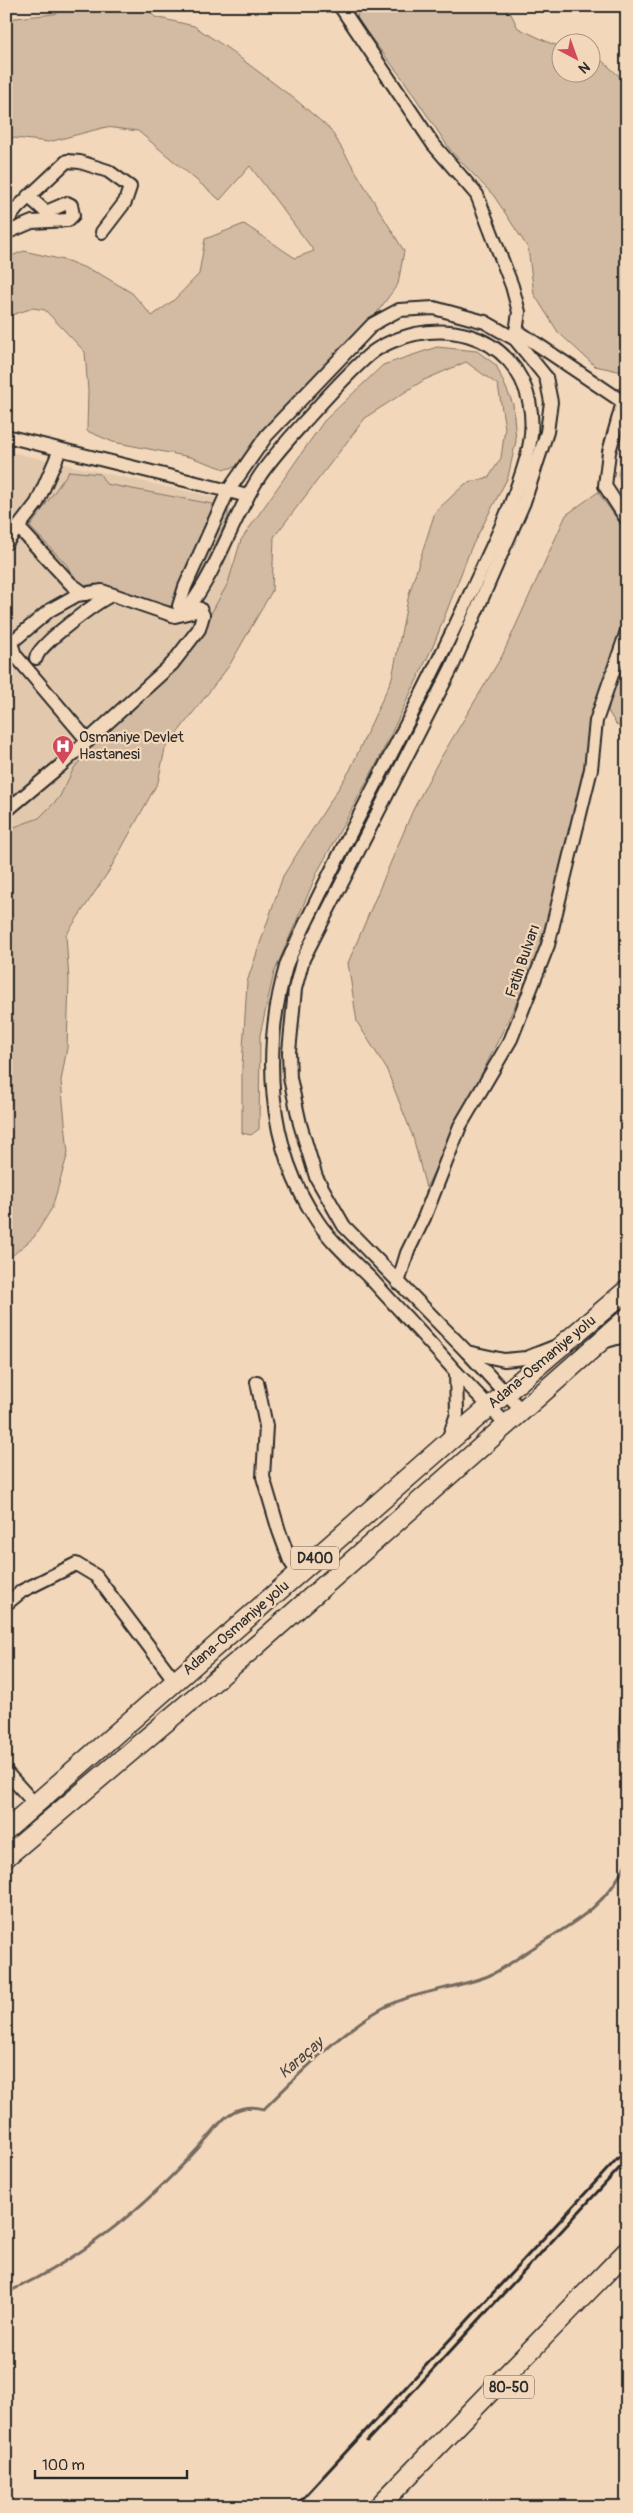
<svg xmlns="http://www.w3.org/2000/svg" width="633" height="2513" viewBox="0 0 633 2513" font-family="Pangolin,sans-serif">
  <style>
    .built { fill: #e2c9ae }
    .green { fill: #d2bba2; stroke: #7e7366 }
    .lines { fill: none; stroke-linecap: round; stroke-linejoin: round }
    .stream { stroke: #756b60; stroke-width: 3 }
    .minor-casing { stroke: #2b2b2b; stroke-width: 16 }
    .highway-casing { stroke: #2b2b2b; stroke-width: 22 }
    .minor { stroke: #f3d7ba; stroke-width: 12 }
    .highway { stroke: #f3d7ba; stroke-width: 19 }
    .rail { stroke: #2b2b2b; stroke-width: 3 }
    .labels { text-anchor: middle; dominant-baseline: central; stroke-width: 4.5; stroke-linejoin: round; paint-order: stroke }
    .shield { fill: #f3d7ba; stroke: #675f56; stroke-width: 1 }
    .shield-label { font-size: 14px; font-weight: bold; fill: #2b2b2b }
    .poi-label { font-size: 15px; fill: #2b2b2b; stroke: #f3d7ba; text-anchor: start }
    .street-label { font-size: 15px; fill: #2b2b2b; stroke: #f3d7ba }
    .water-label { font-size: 16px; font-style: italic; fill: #4a4641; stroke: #f3d7ba }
  </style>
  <rect width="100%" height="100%" fill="#f3d7ba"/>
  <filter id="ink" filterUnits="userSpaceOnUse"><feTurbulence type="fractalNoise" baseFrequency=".02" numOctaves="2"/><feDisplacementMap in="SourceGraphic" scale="10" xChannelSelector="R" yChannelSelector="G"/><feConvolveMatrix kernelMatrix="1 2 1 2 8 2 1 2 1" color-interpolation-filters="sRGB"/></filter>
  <g filter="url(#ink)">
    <!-- built -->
    <polygon class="built" points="6,451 231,501 232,590 6,940"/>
    <!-- green -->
    <g class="green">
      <polygon points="74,6 144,6 155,17 194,26 227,48 296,100 330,129 404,251 398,284 376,314 329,364 246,465 225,469 190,457 113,442 87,431 88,391 85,352 45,310 33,308 9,316 6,315 6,258 24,251 68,261 100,274 132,293 152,316 174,300 199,274 205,239 244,224 295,258 314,251 250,166 220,200 138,131 106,127 49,142 6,137 6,19 54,14"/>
      <polygon points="358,6 507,6 518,28 552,44 560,46 560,72 590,72 591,51 627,83 627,373 595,366 558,332 534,294 528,248 494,196 451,151 403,79 357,20"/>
      <polygon points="437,347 477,351 496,365 513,404 516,441 508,477 471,548 434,644 378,761 318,871 274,973 260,1035 259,1129 251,1135 242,1133 242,1066 247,982 283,876 350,770 392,678 409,594 435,512 465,484 489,477 501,458 505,428 498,385 466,362 424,380 366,417 274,537 272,591 229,666 165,749 158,782 109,871 66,935 69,980 67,1048 61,1081 68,1153 52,1208 34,1237 6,1261 6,830 39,818 59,798 74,768 117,716 148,696 203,628 228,583 241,540 324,421 383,365"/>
      <polygon points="627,442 627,499 618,474"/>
      <polygon points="69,471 100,474 106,484 228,507 228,518 191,598 182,608 159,604 95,584 83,586 74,580 67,565 30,527"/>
      <polygon points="598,492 627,533 627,626 577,819 532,971 426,1188 413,1137 386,1068 357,1022 348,963 413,810 437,764 502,656 566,515"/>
      <polygon points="627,655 627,733 616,724 608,711 613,686"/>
    </g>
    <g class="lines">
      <!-- stream -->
      <g class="stream">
        <path d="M627 1675C620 1707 616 1732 627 1764"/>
        <path d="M6 2293C92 2254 160 2195 220 2123 232 2109 246 2104 264 2109 297 2076 342 2030 383 2008 416 1991 454 1989 488 1976 505 1969 518 1957 533 1948 574 1922 605 1908 627 1862"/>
      </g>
      <!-- minor casing -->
      <g class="minor-casing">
        <g id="minor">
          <polyline points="340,6 433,144 477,195 512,286 519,312 515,339"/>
          <polyline points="6,222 17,208 67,161 80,162 108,171 130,187 125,202 102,232"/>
          <polyline points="6,233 32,222 68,220 73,215 71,205 67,203 46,212 28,196"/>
          <polyline points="516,330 623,402"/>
          <polyline points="627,396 623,402 609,452 605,486 627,520"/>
          <polyline points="6,436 217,488 247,496 246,500"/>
          <polyline points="19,528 71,584 85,594"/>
          <polyline points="6,543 37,503 60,450"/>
          <path d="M195 608 189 607C219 567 232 519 259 477 272 457 290 438 306 420 326 398 346 375 369 355 382 344 399 338 415 334 493 318 548 379 527 456 514 503 492 547 471 592 414 718 344 837 287 963 262 1048 266 1147 318 1222 332 1243 354 1262 372 1280 400 1311 429 1341 456 1372L457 1414 448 1440"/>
          <polyline points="200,609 179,606 185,587 228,491 267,435 373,324 399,310 434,308 485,322 515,339 546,377 551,402 547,432 524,502 452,667 303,959 295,989 289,1052 290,1078 300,1124 316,1177 344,1226 467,1352 504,1360 526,1358 554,1347"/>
          <polyline points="11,643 15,655 88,741"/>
          <polyline points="6,647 50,610 77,595 102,591 175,616 196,611"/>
          <path d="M36 658C39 644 98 601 112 595"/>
          <polyline points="6,811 60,766 172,664 199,629 203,615 200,609"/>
          <polyline points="398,1283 407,1253 424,1218 460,1126 511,1039 548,945 591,769 596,721 627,631"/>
          <polyline points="603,1342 627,1335"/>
          <polyline points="467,1352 521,1410"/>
          <polyline points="456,1372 506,1424"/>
          <polyline points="257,1382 266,1426 263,1477 279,1531 290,1561 298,1573"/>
          <polyline points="6,1604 22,1591 76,1564 96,1576 175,1681"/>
          <polyline points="6,1772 35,1804"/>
        </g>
      </g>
      <!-- highway casing -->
      <g class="highway-casing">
        <g id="highway">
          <polyline points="6,1830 447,1443 627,1290"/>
          <polyline points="6,1857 257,1645 627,1318"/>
          <polyline points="378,2507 627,2251"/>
        </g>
      </g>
      <!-- minor -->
      <use href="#minor" class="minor"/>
      <!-- highway -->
      <use href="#highway" class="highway"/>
      <!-- rail -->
      <g class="rail">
        <polyline points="367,2441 627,2160"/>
        <polyline points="295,2507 627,2148"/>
      </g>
    </g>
  </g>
  <!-- icons -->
  <defs>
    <g id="hospital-pin" transform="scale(1.125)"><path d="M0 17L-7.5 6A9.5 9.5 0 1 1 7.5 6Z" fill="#d1495b" stroke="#f3d7ba"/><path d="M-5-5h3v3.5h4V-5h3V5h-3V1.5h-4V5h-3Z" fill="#fff"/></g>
  </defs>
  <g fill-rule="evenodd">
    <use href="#hospital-pin" x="63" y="746"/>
  </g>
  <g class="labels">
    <!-- shield labels -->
    <g class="shield">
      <rect x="291" y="1546.5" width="48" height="23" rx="4"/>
      <rect x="484" y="2375.5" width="50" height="23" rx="4"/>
    </g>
    <g class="shield-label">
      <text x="315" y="1558">D400</text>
      <text x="509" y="2387">80-50</text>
    </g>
    <!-- poi labels -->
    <g class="poi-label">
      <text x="79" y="737">Osmaniye Devlet<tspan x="79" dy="17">Hastanesi</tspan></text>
    </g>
    <!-- street labels -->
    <g class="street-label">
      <text transform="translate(523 961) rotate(-71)">Fatih Bulvarı</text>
      <text transform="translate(542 1362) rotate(-40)">Adana-Osmaniye yolu</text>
      <text transform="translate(236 1628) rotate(-41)">Adana-Osmaniye yolu</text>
    </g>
    <!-- water labels -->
    <g class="water-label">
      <text transform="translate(301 2058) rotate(-41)">Karaçay</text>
    </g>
  </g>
  <!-- margin -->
  <rect width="633" height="2513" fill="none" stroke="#f3d7ba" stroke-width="25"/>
  <rect x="12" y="12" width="608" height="2488" fill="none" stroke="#2b2b2b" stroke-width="2" filter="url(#ink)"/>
  <!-- north arrow -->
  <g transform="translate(576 58) rotate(139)"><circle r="24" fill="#f3d7ba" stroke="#a39281"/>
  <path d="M0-4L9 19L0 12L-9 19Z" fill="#d1495b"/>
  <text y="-8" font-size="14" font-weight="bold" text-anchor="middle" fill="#2b2b2b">N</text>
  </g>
  <!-- scale -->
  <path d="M35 2470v8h152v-8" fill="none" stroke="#2b2b2b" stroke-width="2.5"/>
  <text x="42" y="2470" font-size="15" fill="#2b2b2b" stroke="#f3d7ba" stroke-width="4" paint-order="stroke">100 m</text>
</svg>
